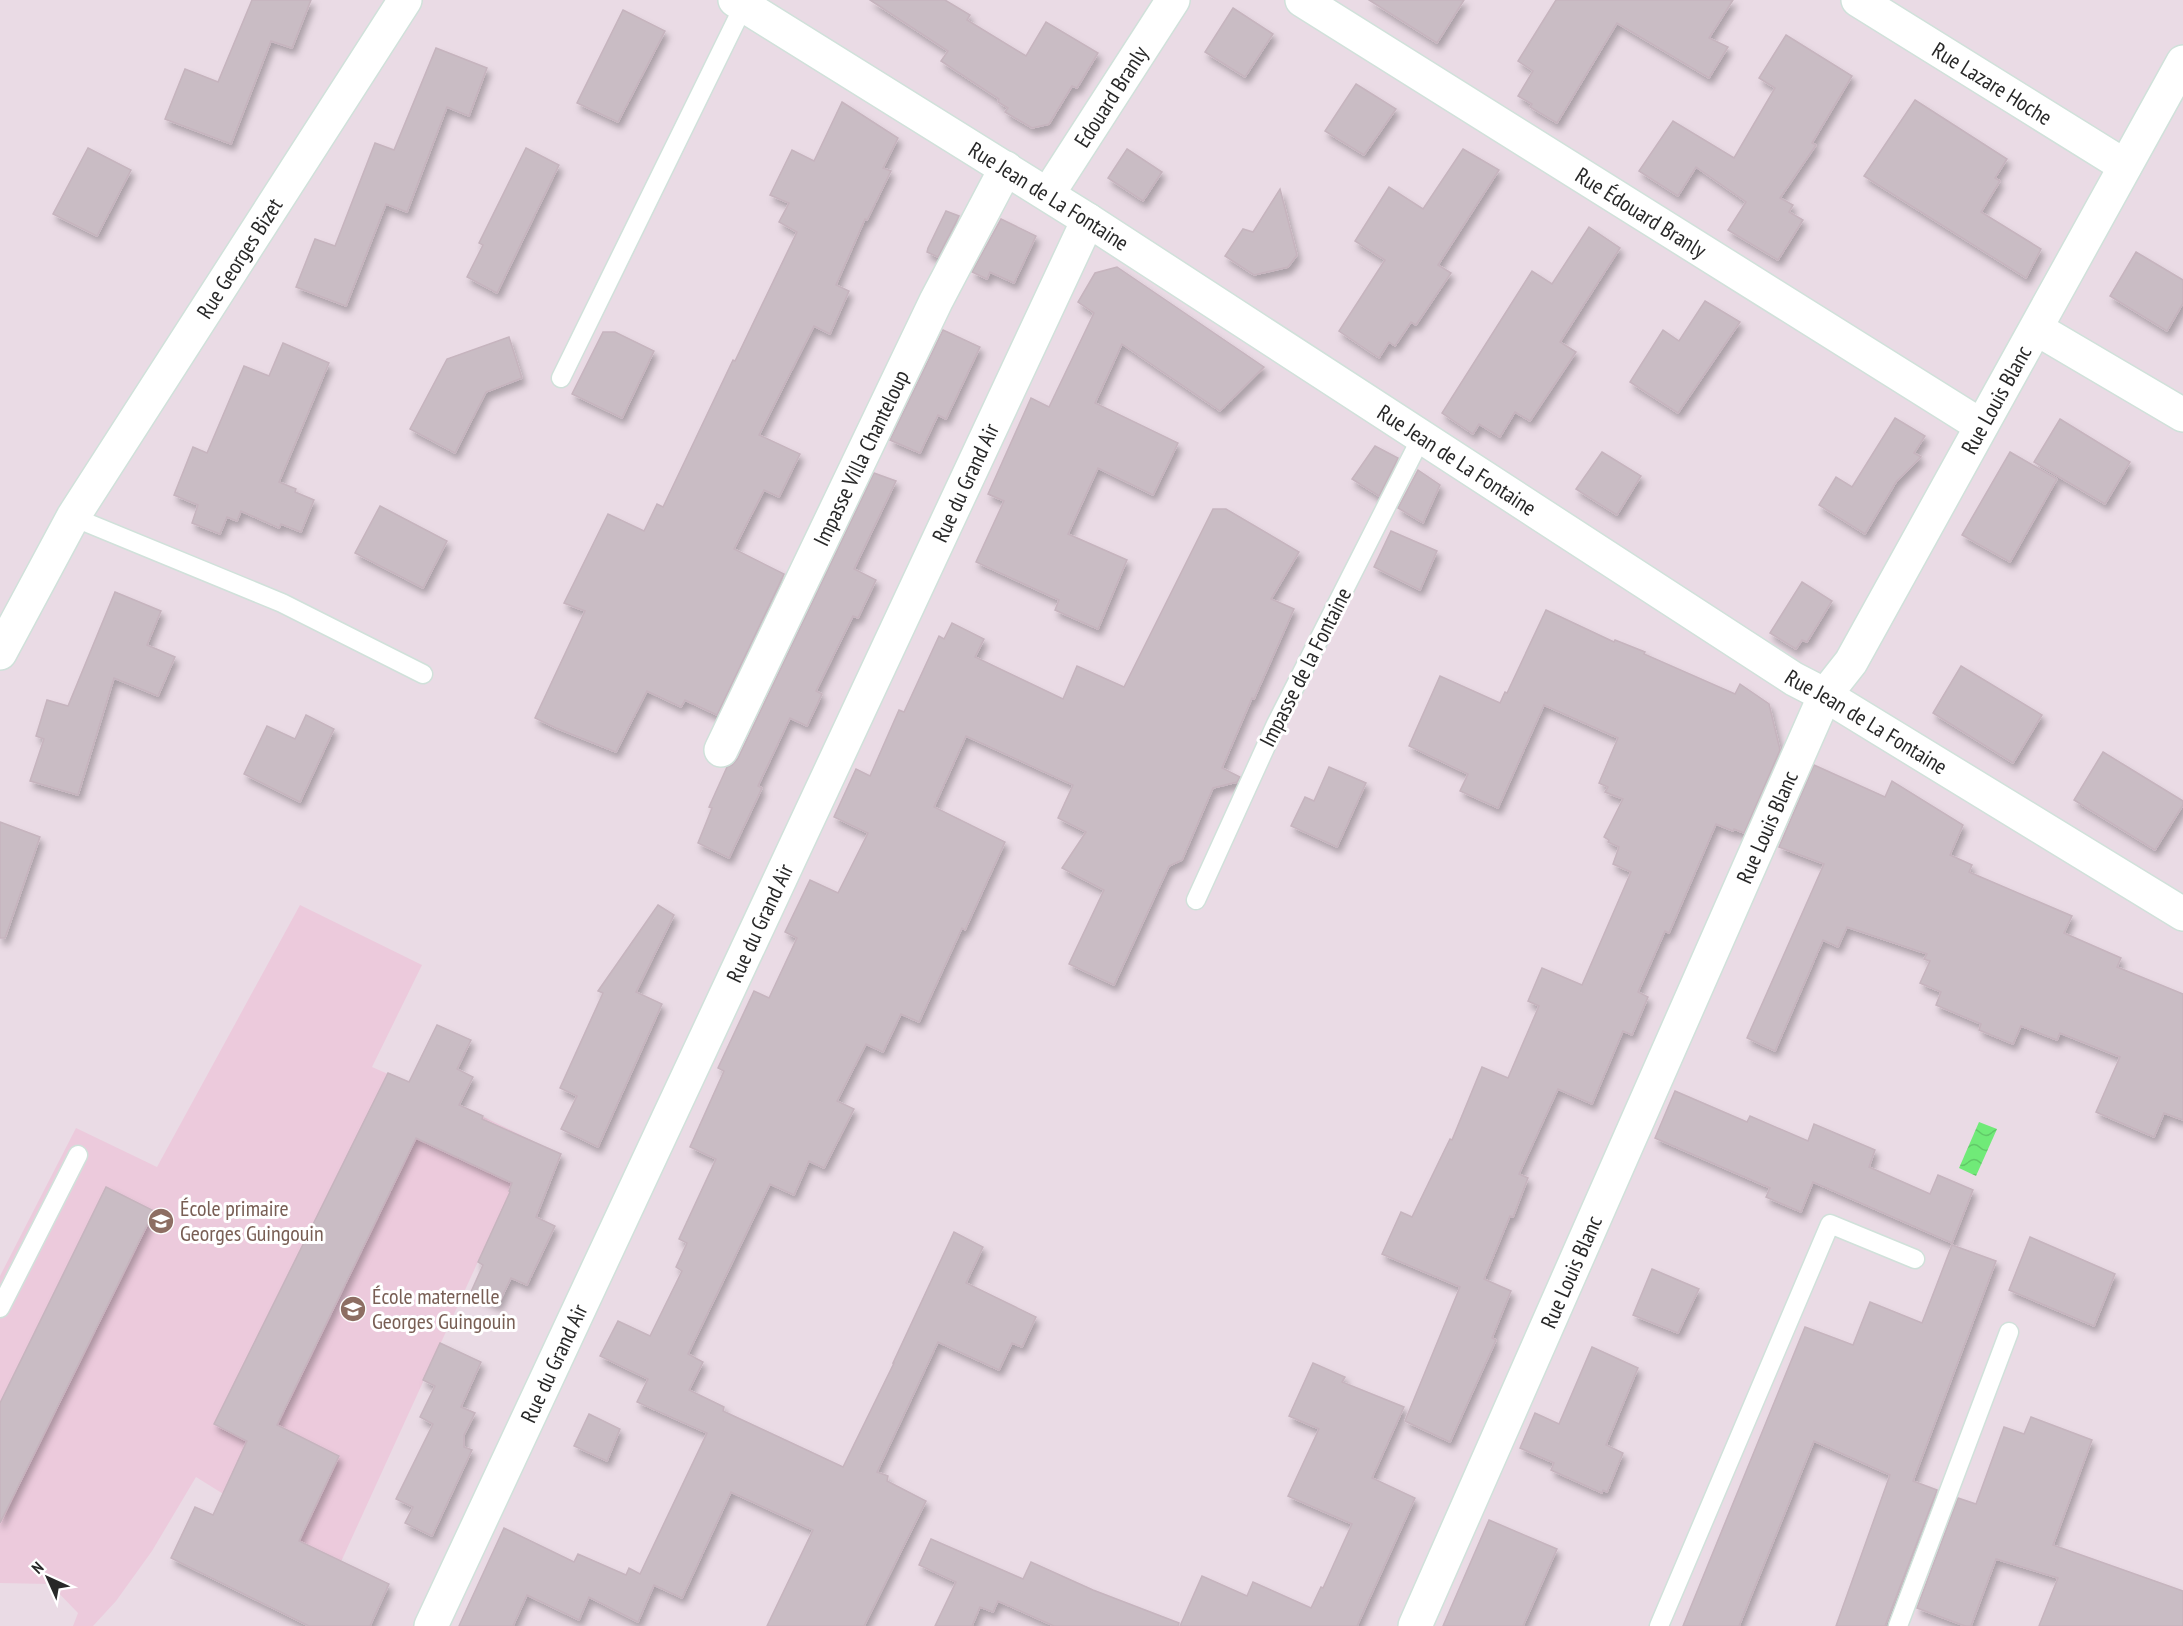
<svg xmlns="http://www.w3.org/2000/svg" width="2183" height="1626" viewBox="0 0 2183 1626" font-family="'PT Sans Narrow',sans-serif">
  <style>
    .education { fill: #eccadc }
    .water { fill: url(#water-waves) }
    .building { fill: #c9bcc4; stroke: #c6b4be; stroke-width: 1.5; filter: url(#shadow) }
    .lines { fill: none; stroke-linecap: round; stroke-linejoin: round }
    .service-casing { stroke: #d0e1da; stroke-width: 21 }
    .minor-casing { stroke: #d0e1da; stroke-width: 36 }
    .service { stroke: #fff; stroke-width: 18 }
    .minor { stroke: #fff; stroke-width: 33 }
    .labels { text-anchor: middle; dominant-baseline: central; stroke-width: 6; stroke-linejoin: round; paint-order: stroke }
    .street-label { font-size: 22px; fill: #282828; stroke: #fff }
    .education-label { font-size: 22px; fill: #785e54; stroke: #fff; text-anchor: start }
  </style>
  <defs>
    <pattern id="water-waves" width="16" height="10" patternUnits="userSpaceOnUse" patternTransform="scale(1.5)"><rect width="16" height="10" fill="#70ea78"/><path d="M0 5q4-4 8 0t8 0" fill="none" stroke="#61c968"/></pattern>
    <filter id="shadow"><feDropShadow dx="3.5" dy="6" stdDeviation="3" flood-color="#0004"/></filter>
  </defs>
  <rect width="100%" height="100%" fill="#eadbe5"/>
  <!-- education -->
  <polygon class="education" points="300,905 422,965 372,1067 459,1105 533,1141 339,1566 196,1477 152,1551 116,1601 93,1626 73,1626 78,1613 50,1584 0,1583 0,1276 76,1128 157,1167"/>
  <!-- water -->
  <polygon class="water" points="1979,1122 1997,1129 1976,1176 1959,1168"/>
  <!-- building -->
  <g class="building">
    <polygon points="252,0 311,0 292,48 271,41 231,144 165,119 185,69 218,82"/>
    <polygon points="870,0 945,0 970,15 967,20 1026,56 1046,22 1098,53 1077,88 1072,86 1049,124 1032,128 1005,112 1008,108 998,102 999,99 941,61 948,51"/>
    <polygon points="1369,0 1464,0 1437,43"/>
    <polygon points="1556,0 1733,0 1709,38 1728,47 1709,78 1617,23 1557,123 1530,107 1532,104 1518,96 1533,71 1518,61"/>
    <polygon points="1233,8 1273,34 1245,77 1205,52"/>
    <polygon points="623,10 665,31 618,122 577,103"/>
    <polygon points="1786,35 1852,76 1812,143 1816,145 1780,198 1793,205 1789,212 1803,220 1778,260 1728,230 1746,202 1696,167 1678,196 1639,171 1673,121 1734,158 1775,88 1759,78"/>
    <polygon points="436,48 487,68 469,116 447,107 407,212 386,204 346,306 296,287 315,239 335,246 375,143 394,150"/>
    <polygon points="1356,84 1396,109 1364,155 1325,131"/>
    <polygon points="1915,100 2007,159 1995,178 2000,181 1981,212 2041,249 2026,278 1864,176"/>
    <polygon points="842,102 898,138 883,168 891,171 867,220 865,219 836,285 849,291 830,334 814,326 759,435 800,454 779,497 764,490 734,549 784,574 717,715 685,700 681,707 647,691 616,752 556,728 535,718 585,611 564,603 608,514 644,531 657,504 663,507 733,360 735,361 797,232 779,222 789,203 770,195 792,150 814,161"/>
    <polygon points="88,148 131,170 97,236 53,214"/>
    <polygon points="526,148 559,165 497,293 467,277 483,245 479,243"/>
    <polygon points="1127,149 1162,172 1143,201 1108,178"/>
    <polygon points="1463,149 1499,170 1438,265 1451,273 1416,325 1411,322 1395,346 1389,342 1379,358 1339,331 1385,260 1355,241 1389,187 1423,209"/>
    <polygon points="1280,189 1297,255 1288,267 1254,275 1225,256 1243,229 1253,232"/>
    <polygon points="946,211 959,216 938,257 927,252 928,248"/>
    <polygon points="1001,219 1036,236 1014,283 990,272 987,279 972,272"/>
    <polygon points="1589,227 1620,248 1560,342 1576,352 1530,421 1515,412 1500,437 1479,424 1473,434 1442,413 1532,271 1552,284"/>
    <polygon points="2136,252 2183,280 2183,303 2167,331 2110,296"/>
    <polygon points="1117,267 1264,367 1220,411 1122,344 1095,403 1178,443 1153,495 1098,468 1068,534 1127,560 1098,629 1055,610 1059,600 976,562 1004,501 988,494 1031,398 1049,407 1094,313 1078,302 1095,273"/>
    <polygon points="1705,301 1740,322 1678,413 1630,382 1663,330 1679,341"/>
    <polygon points="943,330 980,347 946,419 938,415 920,453 890,440"/>
    <polygon points="603,332 615,332 654,351 622,418 572,394"/>
    <polygon points="509,337 522,378 486,392 455,453 410,429 447,359"/>
    <polygon points="283,343 329,363 279,482 296,489 295,492 314,500 301,532 281,524 279,528 241,511 237,521 227,517 220,534 192,523 198,505 174,495 193,447 207,453 244,366 269,376"/>
    <polygon points="1895,418 1925,436 1914,453 1921,457 1896,482 1865,534 1819,505 1836,477 1852,487"/>
    <polygon points="2060,419 2130,462 2105,504 2034,462"/>
    <polygon points="1375,446 1398,458 1379,496 1352,479"/>
    <polygon points="1602,452 1641,476 1617,515 1576,489"/>
    <polygon points="2010,452 2057,479 2010,562 1962,535"/>
    <polygon points="1418,470 1440,485 1423,523 1398,508"/>
    <polygon points="874,473 896,481 854,569 876,580 858,618 853,616 816,691 822,694 807,726 790,718 758,786 762,788 729,858 698,843 712,808 709,807 727,767 732,765 738,758"/>
    <polygon points="380,506 447,541 423,588 355,553"/>
    <polygon points="1213,509 1226,509 1299,552 1271,599 1294,609 1254,699 1252,698 1222,768 1240,777 1237,782 1213,788 1182,860 1169,866 1114,985 1069,964 1104,890 1062,868 1086,832 1058,818 1073,785 966,736 934,807 1005,842 965,930 962,928 919,1022 901,1014 883,1052 866,1044 837,1101 854,1109 824,1168 809,1161 794,1195 770,1184 688,1354 703,1362 689,1390 724,1407 723,1411 843,1467 894,1363 893,1363 954,1232 983,1247 966,1283 1036,1317 1022,1347 1012,1343 999,1370 938,1342 877,1472 888,1476 887,1481 926,1501 864,1626 767,1626 813,1530 731,1492 682,1598 654,1585 638,1622 589,1597 579,1620 527,1595 513,1626 459,1626 504,1528 574,1562 578,1554 626,1575 629,1568 640,1574 707,1433 637,1402 648,1379 600,1356 618,1321 650,1336 682,1271 676,1267 687,1243 679,1239 716,1159 690,1147 724,1071 718,1068 754,991 769,998 797,938 785,932 810,880 838,893 868,833 834,817 856,769 870,776 899,710 904,712 939,636 944,639 952,623 984,639 975,657 1063,699 1077,666 1124,687"/>
    <polygon points="1391,531 1437,551 1420,590 1374,567"/>
    <polygon points="1802,582 1832,601 1807,642 1802,640 1796,649 1770,633"/>
    <polygon points="115,592 161,611 147,645 175,657 158,696 114,678 78,795 30,781 44,739 36,736 47,700 68,706"/>
    <polygon points="1546,610 1614,642 1615,640 1645,652 1644,654 1735,694 1740,684 1769,704 1780,750 1744,833 1734,829 1733,831 1716,824 1669,933 1665,931 1638,992 1648,997 1632,1035 1623,1031 1592,1104 1558,1089 1519,1174 1528,1178 1513,1217 1510,1216 1484,1279 1511,1291 1492,1338 1496,1340 1450,1442 1405,1421 1460,1287 1382,1254 1401,1212 1412,1217 1450,1139 1452,1140 1482,1067 1508,1078 1539,1006 1528,1001 1542,968 1582,985 1631,872 1613,864 1619,847 1608,842 1609,840 1604,837 1623,799 1605,792 1608,787 1599,783 1618,738 1544,705 1498,808 1460,791 1468,774 1409,746 1440,676 1500,703 1505,692 1507,693"/>
    <polygon points="1961,666 2042,715 2013,763 1933,713"/>
    <polygon points="306,715 334,729 300,802 244,774 267,726 295,739"/>
    <polygon points="2103,752 2183,801 2183,805 2155,850 2074,800"/>
    <polygon points="1814,765 1885,797 1892,781 1963,825 1950,855 1972,865 1969,872 2072,916 2064,933 2121,958 2117,967 2183,994 2183,1120 2164,1113 2154,1137 2096,1112 2120,1057 2060,1033 2057,1040 2021,1026 2013,1044 1979,1030 1981,1024 1936,1005 1941,992 1920,983 1930,961 1924,959 1927,954 1847,927 1838,947 1823,940 1775,1051 1747,1038 1824,864 1779,847"/>
    <polygon points="1329,767 1366,783 1337,847 1291,826 1305,797 1314,801"/>
    <polygon points="0,822 40,837 5,938 0,938"/>
    <polygon points="658,905 674,915 636,992 662,1004 598,1147 561,1129 577,1096 560,1088 603,993 598,991"/>
    <polygon points="437,1025 471,1040 457,1069 473,1077 459,1105 483,1116 482,1119 561,1154 536,1217 555,1226 527,1285 511,1278 498,1305 471,1292 483,1265 478,1262 510,1192 509,1191 512,1183 416,1138 277,1425 339,1456 299,1541 389,1584 370,1626 309,1626 171,1558 195,1507 213,1515 247,1441 214,1424 388,1073 409,1082"/>
    <polygon points="1675,1091 1747,1122 1750,1116 1808,1141 1814,1124 1875,1150 1869,1167 1930,1194 1938,1175 1973,1190 1952,1243 1813,1182 1801,1212 1766,1197 1770,1188 1655,1138"/>
    <polygon points="106,1187 154,1211 0,1523 0,1403"/>
    <polygon points="2030,1237 2115,1274 2094,1326 2009,1290"/>
    <polygon points="1952,1245 1996,1261 1913,1481 1937,1490 1885,1626 1836,1626 1890,1475 1814,1441 1739,1626 1683,1626 1805,1327 1853,1345 1870,1302 1922,1323"/>
    <polygon points="1652,1269 1699,1289 1678,1333 1633,1315"/>
    <polygon points="440,1343 481,1362 461,1407 475,1413 464,1435 464,1447 472,1450 432,1536 405,1523 413,1507 396,1499 433,1424 420,1417 435,1386 423,1380"/>
    <polygon points="1592,1347 1638,1368 1606,1445 1623,1453 1607,1492 1603,1490 1602,1493 1551,1470 1554,1463 1520,1448 1535,1413 1559,1424"/>
    <polygon points="1313,1363 1345,1377 1342,1382 1404,1407 1372,1478 1415,1498 1357,1626 1180,1626 1202,1576 1247,1596 1253,1582 1311,1608 1321,1587 1323,1588 1352,1524 1288,1496 1319,1429 1289,1416"/>
    <polygon points="589,1414 620,1429 607,1461 574,1446"/>
    <polygon points="2031,1417 2092,1440 2053,1545 2183,1591 2183,1626 2039,1626 2058,1578 1996,1559 1971,1626 1965,1626 1917,1608 1958,1498 1976,1504 2004,1427 2024,1434"/>
    <polygon points="1489,1520 1557,1549 1523,1626 1443,1626"/>
    <polygon points="931,1539 1023,1579 1031,1562 1093,1590 1179,1623 1178,1626 1054,1626 998,1601 993,1612 980,1607 972,1626 935,1626 956,1582 919,1565"/>
  </g>
  <g class="lines">
    <!-- service casing -->
    <g class="service-casing">
      <g id="service">
        <polyline points="561,378 744,5"/>
        <polyline points="73,517 282,603 423,674"/>
        <polyline points="1196,900 1276,724 1422,436"/>
        <polyline points="0,1308 78,1155"/>
        <polyline points="1659,1626 1830,1224 1915,1259"/>
        <polyline points="1898,1626 2009,1332"/>
      </g>
    </g>
    <!-- minor casing -->
    <g class="minor-casing">
      <g id="minor">
        <path id="s1" d="M735 0 1088 220 1794 679 1825 695 2183 914"/>
        <path id="s2" d="M1302 0 1980 425"/>
        <path id="s3" d="M1858 0 2125 166"/>
        <path id="s4" d="M1048 194 1173 0"/>
        <polyline points="2037,329 2183,415"/>
        <path id="s5" d="M0 653 73 517 405 0"/>
        <path id="s6" d="M721 750 936 301 1006 168"/>
        <path id="s7" d="M431 1626 1088 220"/>
        <path id="s8" d="M1415 1626 1825 695 1851 662 2183 62"/>
      </g>
    </g>
    <!-- service -->
    <use href="#service" class="service"/>
    <!-- minor -->
    <use href="#minor" class="minor"/>
  </g>
  <!-- icons -->
  <defs>
    <g id="school-disc" transform="scale(1.35)"><circle r="9.5" fill="#8d6e63" stroke="#fff"/><path d="M0-5L7-2L0 1L-7-2ZM-4 1L0 2.5L4 1V4Q0 6-4 4Z" fill="#fff"/></g>
  </defs>
  <g fill-rule="evenodd">
    <use href="#school-disc" x="161" y="1221"/>
    <use href="#school-disc" x="353" y="1309"/>
  </g>
  <g class="labels">
    <!-- street labels -->
    <g class="street-label">
      <text stroke="none"><textPath href="#s3" startOffset="158">Rue Lazare Hoche</textPath></text>
      <text stroke="none"><textPath href="#s4" startOffset="116">Edouard Branly</textPath></text>
      <text stroke="none"><textPath href="#s1" startOffset="370">Rue Jean de La Fontaine</textPath></text>
      <text stroke="none"><textPath href="#s2" startOffset="400">Rue Édouard Branly</textPath></text>
      <text stroke="none"><textPath href="#s5" startOffset="462">Rue Georges Bizet</textPath></text>
      <text stroke="none"><textPath href="#s8" startOffset="1359">Rue Louis Blanc</textPath></text>
      <text stroke="none"><textPath href="#s6" startOffset="324">Impasse Villa Chanteloup</textPath></text>
      <text stroke="none"><textPath href="#s1" startOffset="856">Rue Jean de La Fontaine</textPath></text>
      <text stroke="none"><textPath href="#s7" startOffset="1262">Rue du Grand Air</textPath></text>
      <text transform="translate(1305 667) rotate(-63)">Impasse de la Fontaine</text>
      <text stroke="none"><textPath href="#s1" startOffset="1342">Rue Jean de La Fontaine</textPath></text>
      <text stroke="none"><textPath href="#s8" startOffset="873">Rue Louis Blanc</textPath></text>
      <text stroke="none"><textPath href="#s7" startOffset="776">Rue du Grand Air</textPath></text>
      <text stroke="none"><textPath href="#s8" startOffset="387">Rue Louis Blanc</textPath></text>
      <text stroke="none"><textPath href="#s7" startOffset="290">Rue du Grand Air</textPath></text>
    </g>
    <!-- education labels -->
    <g class="education-label">
      <text x="180" y="1208">École primaire<tspan x="180" dy="25">Georges Guingouin</tspan></text>
      <text x="372" y="1296">École maternelle<tspan x="372" dy="25">Georges Guingouin</tspan></text>
    </g>
  </g>
  <!-- north arrow -->
  <g transform="translate(48 1578) rotate(315)" stroke="#ffffff" stroke-width="4.5" paint-order="stroke">
  <path d="M0-4.5L10 22L0 15L-10 22Z" fill="#282828"/>
  <text y="-9" font-size="16" font-weight="bold" text-anchor="middle" fill="#282828">N</text>
  </g>
</svg>
